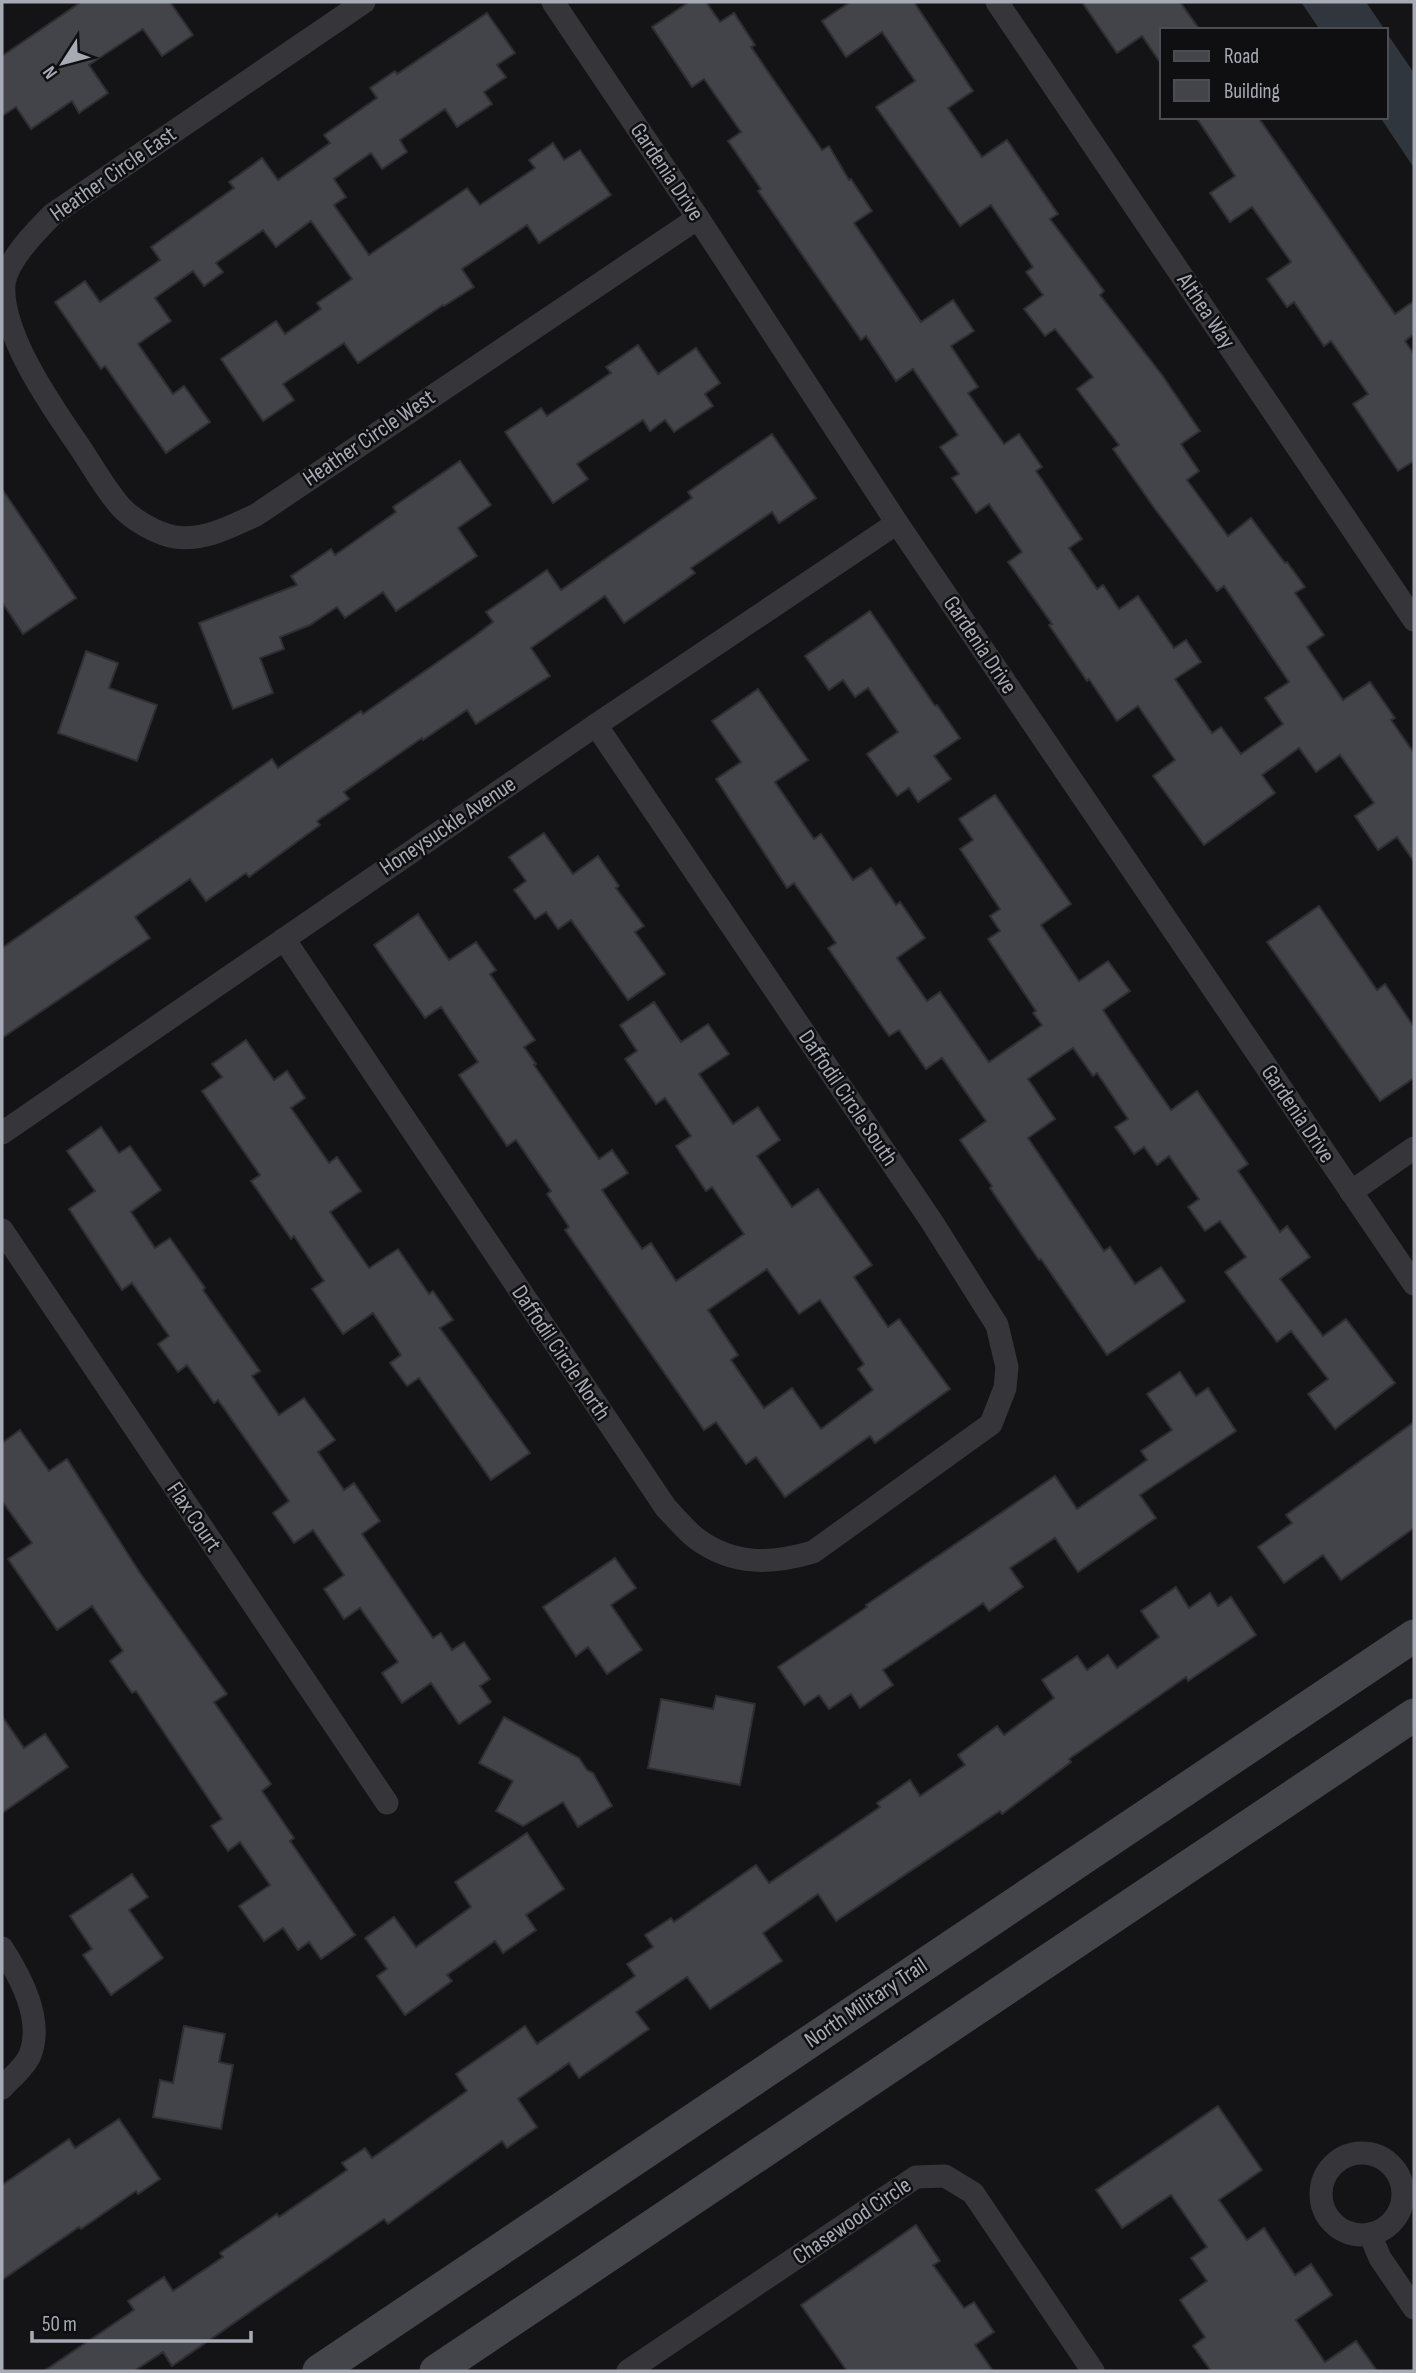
<svg xmlns="http://www.w3.org/2000/svg" width="1416" height="2373" viewBox="0 0 1416 2373" font-family="'Sofia Sans Condensed',sans-serif">
  <style>
    .water { fill: #2f363d }
    .building { fill: #434449; stroke: #2f2e32; stroke-width: 2; fill-rule: evenodd }
    .lines { fill: none; stroke-linecap: round; stroke-linejoin: round }
    .minor { stroke: #36363a; stroke-width: 23 }
    .secondary { stroke: #44454a; stroke-width: 33 }
    .labels { text-anchor: middle; dominant-baseline: central; stroke-width: 5; stroke-linejoin: round; paint-order: stroke }
    .street-label { font-size: 23px; fill: #a7abb5; stroke: #0f0f11 }
  </style>
  <rect width="100%" height="100%" fill="#141416"/>
  <!-- water -->
  <g class="water">
    <polygon points="1301,2 1366,2 1385,30 1320,30"/>
    <polygon points="1386,32 1414,73 1414,168 1380,117 1386,117"/>
  </g>
  <!-- building -->
  <g class="building">
    <polygon points="81,2 170,2 193,35 162,56 143,29 89,65 108,93 79,113 72,101 31,129 16,107 2,116 2,56"/>
    <polygon points="689,2 706,2 720,22 734,13 755,45 751,47 822,150 829,146 849,180 851,179 872,211 854,223 921,322 953,300 974,331 951,346 978,387 968,393 1004,444 1019,434 1042,467 1036,471 1082,539 1069,548 1097,589 1103,585 1119,609 1138,596 1174,648 1186,640 1201,662 1175,679 1212,733 1221,727 1241,754 1283,724 1265,698 1289,682 1224,586 1217,591 1155,509 1113,449 1119,445 1077,389 1093,377 1055,329 1045,336 1024,309 1043,295 1026,272 1033,267 991,205 960,226 876,107 915,81 882,32 846,57 822,21 850,2 914,2 973,91 948,108 982,157 1007,140 1058,214 1050,219 1104,291 1100,295 1162,375 1200,431 1181,444 1199,471 1187,480 1228,536 1251,518 1285,563 1287,562 1305,587 1295,593 1324,635 1307,647 1343,700 1370,682 1395,718 1391,720 1414,753 1414,862 1397,837 1378,850 1355,816 1374,803 1340,755 1316,772 1299,748 1262,775 1275,793 1204,845 1153,776 1175,760 1138,706 1117,721 1089,679 1087,681 1049,625 1052,624 1008,562 1022,552 989,504 976,513 952,478 959,474 940,447 958,435 913,369 896,381 866,336 861,340 758,191 761,189 728,141 741,132 704,79 692,87 652,27"/>
    <polygon points="1082,2 1180,2 1200,30 1162,30 1162,65 1142,36 1117,53"/>
    <polygon points="487,13 515,53 497,65 506,77 484,92 492,104 457,127 445,109 400,140 407,152 382,169 371,153 334,179 346,197 334,205 369,255 467,188 480,205 535,168 529,160 553,143 564,160 580,150 611,195 539,243 527,225 462,269 474,287 444,306 443,305 358,363 344,343 283,384 294,400 263,421 221,359 276,321 285,334 321,309 317,303 352,279 311,221 276,247 263,230 216,263 223,272 204,286 193,271 155,298 171,321 138,344 173,394 184,386 210,422 166,453 105,366 101,369 55,302 85,281 100,302 160,260 151,247 234,188 229,182 262,158 278,180 330,143 324,135 377,98 370,88 395,71 397,74"/>
    <polygon points="1196,117 1258,117 1395,314 1414,301 1414,334 1405,341 1414,354 1414,461 1398,471 1353,404 1368,394 1331,341 1324,346 1294,302 1287,307 1267,279 1291,262 1252,207 1230,222 1210,193 1235,176"/>
    <polygon points="638,345 658,374 696,348 720,383 705,394 713,406 674,432 665,420 650,431 643,420 577,464 588,479 553,503 505,432 541,408 547,416 611,373 606,367"/>
    <polygon points="772,434 816,498 779,523 772,512 691,568 695,573 624,623 605,596 531,648 550,676 476,724 467,710 423,740 422,738 344,792 349,799 317,821 320,825 249,877 246,873 206,901 190,879 135,917 150,938 2,1038 2,948 272,759 278,768 361,711 363,714 475,636 493,622 486,612 547,570 561,590 692,498 688,492"/>
    <polygon points="460,461 491,505 458,528 477,556 396,611 383,592 345,618 337,607 310,625 280,637 284,649 260,658 273,693 233,709 199,623 297,585 291,576 331,549 335,555 396,512 393,507"/>
    <polygon points="2,489 76,598 23,634 2,602"/>
    <polygon points="870,611 935,706 937,705 960,738 934,756 951,779 918,802 909,788 897,796 867,754 898,732 868,688 855,697 843,680 829,690 805,656"/>
    <polygon points="86,651 118,663 109,688 157,705 137,761 58,733"/>
    <polygon points="758,689 808,760 775,782 814,839 821,834 853,880 871,868 896,905 900,902 925,938 897,958 927,1001 940,992 989,1062 1042,1025 1033,1013 1036,1011 988,939 1000,931 990,916 1000,909 960,849 973,840 959,819 995,795 1071,904 1041,925 1079,981 1108,961 1130,991 1103,1010 1130,1051 1171,1110 1197,1091 1248,1164 1238,1171 1280,1232 1287,1226 1310,1257 1280,1279 1323,1336 1346,1319 1395,1383 1335,1429 1308,1394 1328,1379 1291,1331 1277,1342 1225,1272 1246,1257 1220,1221 1205,1231 1188,1207 1199,1199 1169,1156 1157,1165 1144,1147 1134,1154 1115,1127 1128,1119 1097,1073 1093,1076 1073,1048 1028,1079 1055,1119 1028,1138 1104,1251 1110,1247 1135,1284 1161,1267 1185,1301 1107,1355 1041,1259 1039,1260 990,1188 992,1186 960,1140 986,1121 942,1058 926,1069 899,1030 889,1036 828,948 836,943 794,883 787,888 716,779 741,762 712,721"/>
    <polygon points="544,833 573,874 598,856 619,886 616,888 644,926 635,932 665,974 628,1000 571,920 558,929 546,912 535,919 514,890 526,881 509,857"/>
    <polygon points="1319,906 1377,990 1385,984 1414,1027 1414,1078 1380,1101 1267,942"/>
    <path d="M418 914 449 960 476 942 496 970 490 974 535 1040 524 1047 536 1064 534 1065 599 1159 612 1150 628 1173 602 1190 642 1249 651 1243 676 1281 744 1234 712 1187 706 1191 676 1146 691 1136 665 1098 656 1104 625 1059 637 1051 620 1025 654 1002 681 1042 708 1024 729 1054 699 1074 733 1124 758 1107 780 1140 757 1156 792 1207 818 1189 872 1265 854 1277 888 1327 899 1319 950 1389 875 1443 870 1436 785 1497 756 1457 746 1464 716 1422 704 1430 565 1230 569 1227 547 1194 551 1191 516 1140 507 1146 459 1075 478 1062 441 1007 425 1018 374 945ZM767 1269 799 1314 820 1300 864 1364 858 1369 873 1390 821 1429 792 1388 764 1408 731 1360 738 1355 708 1310Z"/>
    <polygon points="246,1040 274,1080 287,1071 305,1098 291,1108 329,1163 337,1157 361,1191 330,1212 369,1268 398,1249 429,1294 433,1291 453,1320 440,1328 530,1453 491,1480 419,1378 407,1386 390,1363 401,1355 373,1313 343,1334 312,1289 324,1281 294,1236 291,1239 251,1181 260,1175 202,1091 222,1077 212,1064"/>
    <polygon points="101,1127 119,1153 130,1146 161,1190 131,1212 155,1248 170,1238 205,1288 203,1290 260,1371 252,1376 279,1415 304,1398 335,1440 318,1452 344,1490 354,1483 380,1521 362,1534 433,1638 441,1633 452,1650 464,1642 490,1679 480,1686 491,1702 459,1724 431,1683 402,1703 382,1673 398,1662 360,1608 344,1619 324,1589 344,1575 313,1530 294,1543 273,1513 289,1501 218,1400 214,1403 187,1365 178,1372 158,1344 169,1336 132,1283 122,1290 69,1209 95,1191 67,1151"/>
    <polygon points="1180,1372 1196,1396 1208,1388 1236,1431 1140,1495 1156,1518 1078,1572 1055,1538 1010,1568 1023,1587 989,1611 983,1603 883,1670 893,1685 860,1708 851,1694 829,1709 819,1695 804,1705 778,1667 867,1607 866,1605 1055,1476 1077,1509 1147,1460 1141,1451 1172,1430 1147,1394"/>
    <polygon points="1414,1422 1414,1528 1341,1580 1323,1555 1284,1583 1258,1547 1292,1523 1286,1515"/>
    <polygon points="20,1430 49,1471 67,1459 140,1573 227,1694 214,1702 271,1784 262,1791 294,1838 290,1841 355,1935 321,1959 309,1942 298,1950 283,1928 264,1941 239,1906 270,1885 240,1842 228,1851 211,1826 222,1819 136,1691 132,1693 110,1661 123,1651 92,1606 57,1630 8,1559 32,1543 2,1501 2,1443"/>
    <polygon points="615,1558 636,1588 611,1605 642,1650 607,1674 588,1647 576,1656 543,1607"/>
    <polygon points="1176,1587 1189,1608 1210,1593 1218,1606 1231,1597 1256,1635 1188,1681 1186,1677 1069,1759 1071,1762 1002,1814 1000,1811 836,1921 818,1894 763,1933 782,1961 710,2009 687,1977 636,2012 649,2029 579,2078 569,2063 518,2099 537,2127 507,2148 502,2141 388,2224 384,2219 172,2366 163,2352 134,2371 44,2371 134,2310 128,2301 164,2277 173,2291 223,2257 220,2253 277,2214 279,2217 347,2170 342,2163 365,2148 372,2158 467,2091 456,2074 525,2026 537,2044 635,1976 627,1964 653,1947 645,1935 671,1918 674,1922 756,1865 769,1883 880,1807 877,1803 910,1780 920,1796 965,1765 958,1755 997,1726 1004,1735 1054,1698 1042,1680 1077,1656 1087,1670 1108,1655 1117,1668 1159,1637 1141,1611"/>
    <polygon points="716,1696 755,1704 740,1785 648,1768 661,1699 713,1709"/>
    <polygon points="2,1716 24,1748 45,1734 68,1767 2,1813"/>
    <polygon points="504,1717 579,1758 587,1770 593,1773 612,1806 578,1827 563,1802 523,1826 496,1811 513,1781 479,1763"/>
    <polygon points="527,1833 564,1889 526,1915 536,1930 503,1953 495,1941 447,1975 452,1981 405,2015 377,1976 387,1969 365,1938 394,1917 416,1947 471,1907 455,1882"/>
    <polygon points="132,1874 148,1897 129,1910 163,1958 111,1995 83,1955 92,1949 70,1916"/>
    <polygon points="184,2026 225,2034 219,2062 233,2065 221,2129 153,2117 160,2080 173,2083"/>
    <polygon points="1218,2106 1262,2170 1219,2200 1247,2240 1264,2228 1295,2275 1311,2264 1332,2295 1296,2320 1325,2362 1356,2341 1377,2371 1211,2371 1193,2346 1205,2337 1180,2300 1207,2281 1191,2258 1207,2247 1171,2195 1122,2228 1096,2190"/>
    <polygon points="119,2119 160,2179 138,2194 136,2191 81,2229 79,2227 2,2280 2,2185 69,2139 75,2148"/>
    <polygon points="916,2225 940,2261 933,2265 964,2308 974,2302 994,2332 975,2345 993,2371 847,2371 801,2305"/>
  </g>
  <g class="lines">
    <!-- minor -->
    <g class="minor">
      <path d="M364 2 53 214C37 230 8 259 4 283 0 334 53 408 81 449 93 467 105 489 120 506 131 519 157 534 175 537 204 541 230 527 256 515L698 218"/>
      <polyline points="553,2 698,218 897,523 1414,1284"/>
      <polyline points="997,2 1414,620"/>
      <path d="M284 939 666 1508C676 1518 686 1531 697 1539 734 1566 772 1564 813 1552L991 1424 1005 1388 1007 1367 997 1325 932 1222 596 725"/>
      <polyline points="2,1133 596,725 897,523"/>
      <polyline points="1351,1192 1414,1148"/>
      <polyline points="2,1230 387,1803"/>
      <path d="M2 1948C20 1976 44 2019 30 2055 25 2067 10 2079 2 2088"/>
      <circle cx="1362" cy="2194" r="41"/>
      <polyline points="1370,2234 1380,2258 1414,2308"/>
      <polyline points="628,2371 916,2177 945,2176 973,2193 1093,2371"/>
    </g>
    <!-- secondary -->
    <g class="secondary">
      <polyline points="319,2371 1414,1636"/>
      <polyline points="436,2371 1414,1715"/>
    </g>
  </g>
  <g class="labels">
    <!-- street labels -->
    <g class="street-label">
      <text transform="translate(667 172) rotate(56)">Gardenia Drive</text>
      <text transform="translate(113 174) rotate(-35)">Heather Circle East</text>
      <text transform="translate(1206 311) rotate(56)">Althea Way</text>
      <text transform="translate(369 438) rotate(-34)">Heather Circle West</text>
      <text transform="translate(980 645) rotate(56)">Gardenia Drive</text>
      <text transform="translate(448 826) rotate(-34)">Honeysuckle Avenue</text>
      <text transform="translate(848 1098) rotate(56)">Daffodil Circle South</text>
      <text transform="translate(1298 1114) rotate(56)">Gardenia Drive</text>
      <text transform="translate(561 1353) rotate(56)">Daffodil Circle North</text>
      <text transform="translate(194 1517) rotate(56)">Flax Court</text>
      <text transform="translate(866 2003) rotate(-34)">North Military Trail</text>
      <text transform="translate(852 2221) rotate(-34)">Chasewood Circle</text>
    </g>
  </g>
  <!-- border -->
  <rect width="1416" height="2373" fill="none" stroke="#a7abb5" stroke-width="7"/>
  <!-- legend -->
  <rect x="1160" y="28" width="228" height="91" fill="#0f0f11" stroke="#4c4d53" stroke-width="2"/>
  <rect x="1174" y="51" width="35" height="10" fill="#44454a" stroke="#4c4d53" stroke-width="2"/>
  <text x="1224" y="63" font-size="21" fill="#a7abb5">Road</text>
  <rect x="1174" y="80" width="35" height="21" fill="#434449" stroke="#4c4d53" stroke-width="2"/>
  <text x="1224" y="98" font-size="21" fill="#a7abb5">Building</text>
  <!-- north arrow -->
  <g transform="translate(63 63) rotate(234)" stroke="#0f0f11" stroke-width="5" paint-order="stroke">
  <path d="M0-5L12 26L0 18L-12 26Z" fill="#a7abb5"/>
  <text y="-10" font-size="19" font-weight="bold" text-anchor="middle" fill="#a7abb5">N</text>
  </g>
  <!-- scale -->
  <path d="M32 2331v10h219v-10" fill="none" stroke="#a7abb5" stroke-width="3.5"/>
  <text x="42" y="2331" font-size="21" fill="#a7abb5" stroke="#0f0f11" stroke-width="5" paint-order="stroke">50 m</text>
</svg>
